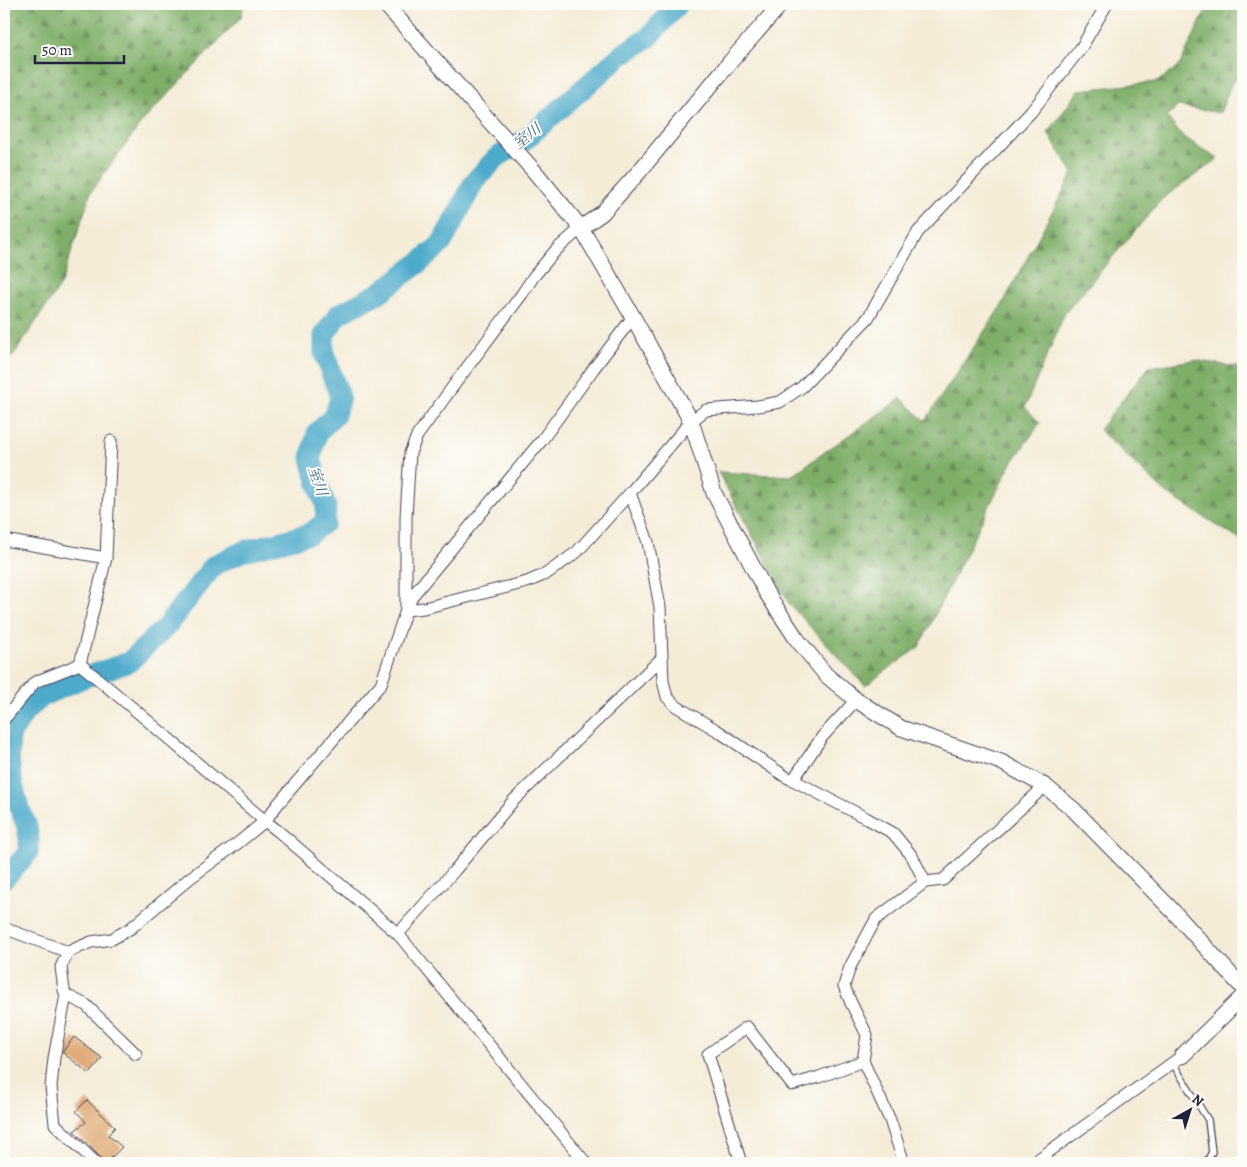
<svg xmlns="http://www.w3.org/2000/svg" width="1247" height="1167" viewBox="0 0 1247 1167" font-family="Alegreya,'Noto Serif JP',serif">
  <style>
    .forest { fill: url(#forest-firs); stroke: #506852 }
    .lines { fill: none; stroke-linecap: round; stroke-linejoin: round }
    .river { stroke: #4daacb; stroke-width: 21 }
    .building { fill: #dfa975 }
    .service-casing { stroke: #424053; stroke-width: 8 }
    .minor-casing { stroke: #424053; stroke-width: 13 }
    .tertiary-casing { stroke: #424053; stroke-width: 17 }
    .service { stroke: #fff; stroke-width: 5.5 }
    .minor { stroke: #fff; stroke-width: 11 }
    .tertiary { stroke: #fff; stroke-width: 15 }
    .labels { text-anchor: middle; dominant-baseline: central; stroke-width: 4; stroke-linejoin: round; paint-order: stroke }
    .water-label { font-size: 15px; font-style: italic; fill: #355f7c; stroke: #fdfcf7 }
  </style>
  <defs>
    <pattern id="forest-firs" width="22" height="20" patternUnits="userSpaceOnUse" patternTransform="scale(1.25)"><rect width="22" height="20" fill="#7fae68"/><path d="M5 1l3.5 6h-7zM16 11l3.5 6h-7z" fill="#688d57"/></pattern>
  </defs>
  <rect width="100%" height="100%" fill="#fdfcf7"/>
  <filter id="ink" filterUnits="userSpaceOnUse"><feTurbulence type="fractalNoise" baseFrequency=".02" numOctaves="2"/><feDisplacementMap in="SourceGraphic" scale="10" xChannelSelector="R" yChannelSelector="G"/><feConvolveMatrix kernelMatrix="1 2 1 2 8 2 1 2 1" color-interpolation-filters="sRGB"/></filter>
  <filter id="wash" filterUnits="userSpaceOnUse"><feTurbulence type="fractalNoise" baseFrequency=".0096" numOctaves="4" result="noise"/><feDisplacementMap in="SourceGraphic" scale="20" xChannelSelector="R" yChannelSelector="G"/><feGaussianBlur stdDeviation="1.12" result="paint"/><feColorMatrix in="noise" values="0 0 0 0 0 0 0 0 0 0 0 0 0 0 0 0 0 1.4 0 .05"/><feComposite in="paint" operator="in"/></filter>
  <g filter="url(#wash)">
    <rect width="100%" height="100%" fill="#f5ecd8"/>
    <!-- forest -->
    <g class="forest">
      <polygon points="4,4 244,4 241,17 142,122 91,192 61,284 13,356 4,364"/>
      <polygon points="1209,4 1243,4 1243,79 1233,80 1220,113 1178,106 1167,117 1182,136 1218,159 1162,199 1065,313 1025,407 1040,423 1009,467 919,647 865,686 790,605 718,472 791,476 901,398 925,421 1003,303 1073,173 1048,133 1079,90 1157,82 1179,66"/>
      <polygon points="1194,360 1243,368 1243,542 1165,492 1099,430 1126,395 1149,367"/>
    </g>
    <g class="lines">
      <!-- river -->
      <polyline class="river" points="4,879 28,853 29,841 27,826 17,801 11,776 9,756 10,735 25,712 43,696 83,678 129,662 165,628 214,565 244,551 309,534 325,522 326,506 318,484 311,458 317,433 335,415 340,397 324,353 324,335 339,314 379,293 419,263 441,244 455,219 474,182 496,158 526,139 621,55 648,38 678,4"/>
    </g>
    <g id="blocks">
      <!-- building -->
      <g class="building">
        <polygon points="74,1037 102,1058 90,1074 63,1053 63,1051"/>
        <polygon points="87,1100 115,1127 108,1135 122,1147 106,1163 74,1131 86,1122 76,1111"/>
      </g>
    </g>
  </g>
  <g filter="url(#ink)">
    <use href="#blocks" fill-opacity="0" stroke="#424053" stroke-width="1"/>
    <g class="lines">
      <!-- service casing -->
      <g class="service-casing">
        <polyline id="service" points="1172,1062 1208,1120 1212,1152 1206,1163"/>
      </g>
      <!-- minor casing -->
      <g class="minor-casing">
        <g id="minor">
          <polyline points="630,493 648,542 660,607 663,681 667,697 676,706 718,731 786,777 793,780 866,818 893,833 912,856 925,882"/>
          <polyline points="4,540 106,558"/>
          <polyline points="406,608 406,517 409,468 410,453 417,436 454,385 522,294 534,276 556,250 581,228"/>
          <polyline points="406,610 424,608 527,582 546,574 577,552 630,493 691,421 706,410 758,406 780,402 802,387 868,318 918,232 1031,112 1081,48 1107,4"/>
          <polyline points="80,664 141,715 265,821 278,831 398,934 586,1163"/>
          <polyline points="80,664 106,558 111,441"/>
          <polyline points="4,716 6,717 35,682 80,664"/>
          <polyline points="793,780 822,737 856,700"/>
          <polyline points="4,928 68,952"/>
          <polyline points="398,934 455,870 513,801 662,658"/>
          <polyline points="66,995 86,1005 136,1054"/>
          <polyline points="96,1163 55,1124 51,1087 54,1058 66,995 64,990 61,967 68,952 91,942 112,939 131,928 190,878 238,843 265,821 278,804 381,684 406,610 413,595 542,440 594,368 633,317"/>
          <polyline points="741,1163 708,1054 747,1027 792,1085 819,1077 863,1061"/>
          <polyline points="904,1163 890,1120 863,1061 867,1035 851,1003 844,986 850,967 876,919 925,882 943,880 1045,786"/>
          <polyline points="1033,1163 1182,1056"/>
        </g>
      </g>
      <!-- tertiary casing -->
      <g class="tertiary-casing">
        <g id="tertiary">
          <polyline points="385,4 535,172 581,228"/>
          <polyline points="781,4 731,61 638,173 602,213 581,228 633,317 691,421 714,493 766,592 796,638 826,675 856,700 901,728 1001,762 1045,786 1073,809 1172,910 1243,988"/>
          <polyline points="1182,1056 1243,996"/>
        </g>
      </g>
      <!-- service -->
      <use href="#service" class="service"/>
      <!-- minor -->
      <use href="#minor" class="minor"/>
      <!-- tertiary -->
      <use href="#tertiary" class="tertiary"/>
    </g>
  </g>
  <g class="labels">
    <!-- water labels -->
    <g class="water-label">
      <text transform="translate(527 136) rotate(-38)">室川</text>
      <text transform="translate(318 481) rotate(72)">室川</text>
    </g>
  </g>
  <!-- margin -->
  <rect width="1247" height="1167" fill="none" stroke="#fdfcf7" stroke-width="20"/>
  <!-- north arrow -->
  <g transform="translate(1190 1110) rotate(39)" stroke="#fdfcf7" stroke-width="4" paint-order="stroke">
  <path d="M0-4L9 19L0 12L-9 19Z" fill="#22223b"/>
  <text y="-8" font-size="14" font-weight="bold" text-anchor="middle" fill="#22223b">N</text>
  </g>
  <!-- scale -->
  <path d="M35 55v8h89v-8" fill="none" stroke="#22223b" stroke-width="2.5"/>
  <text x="42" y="55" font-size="15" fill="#22223b" stroke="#fdfcf7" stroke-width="4" paint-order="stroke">50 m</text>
</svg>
